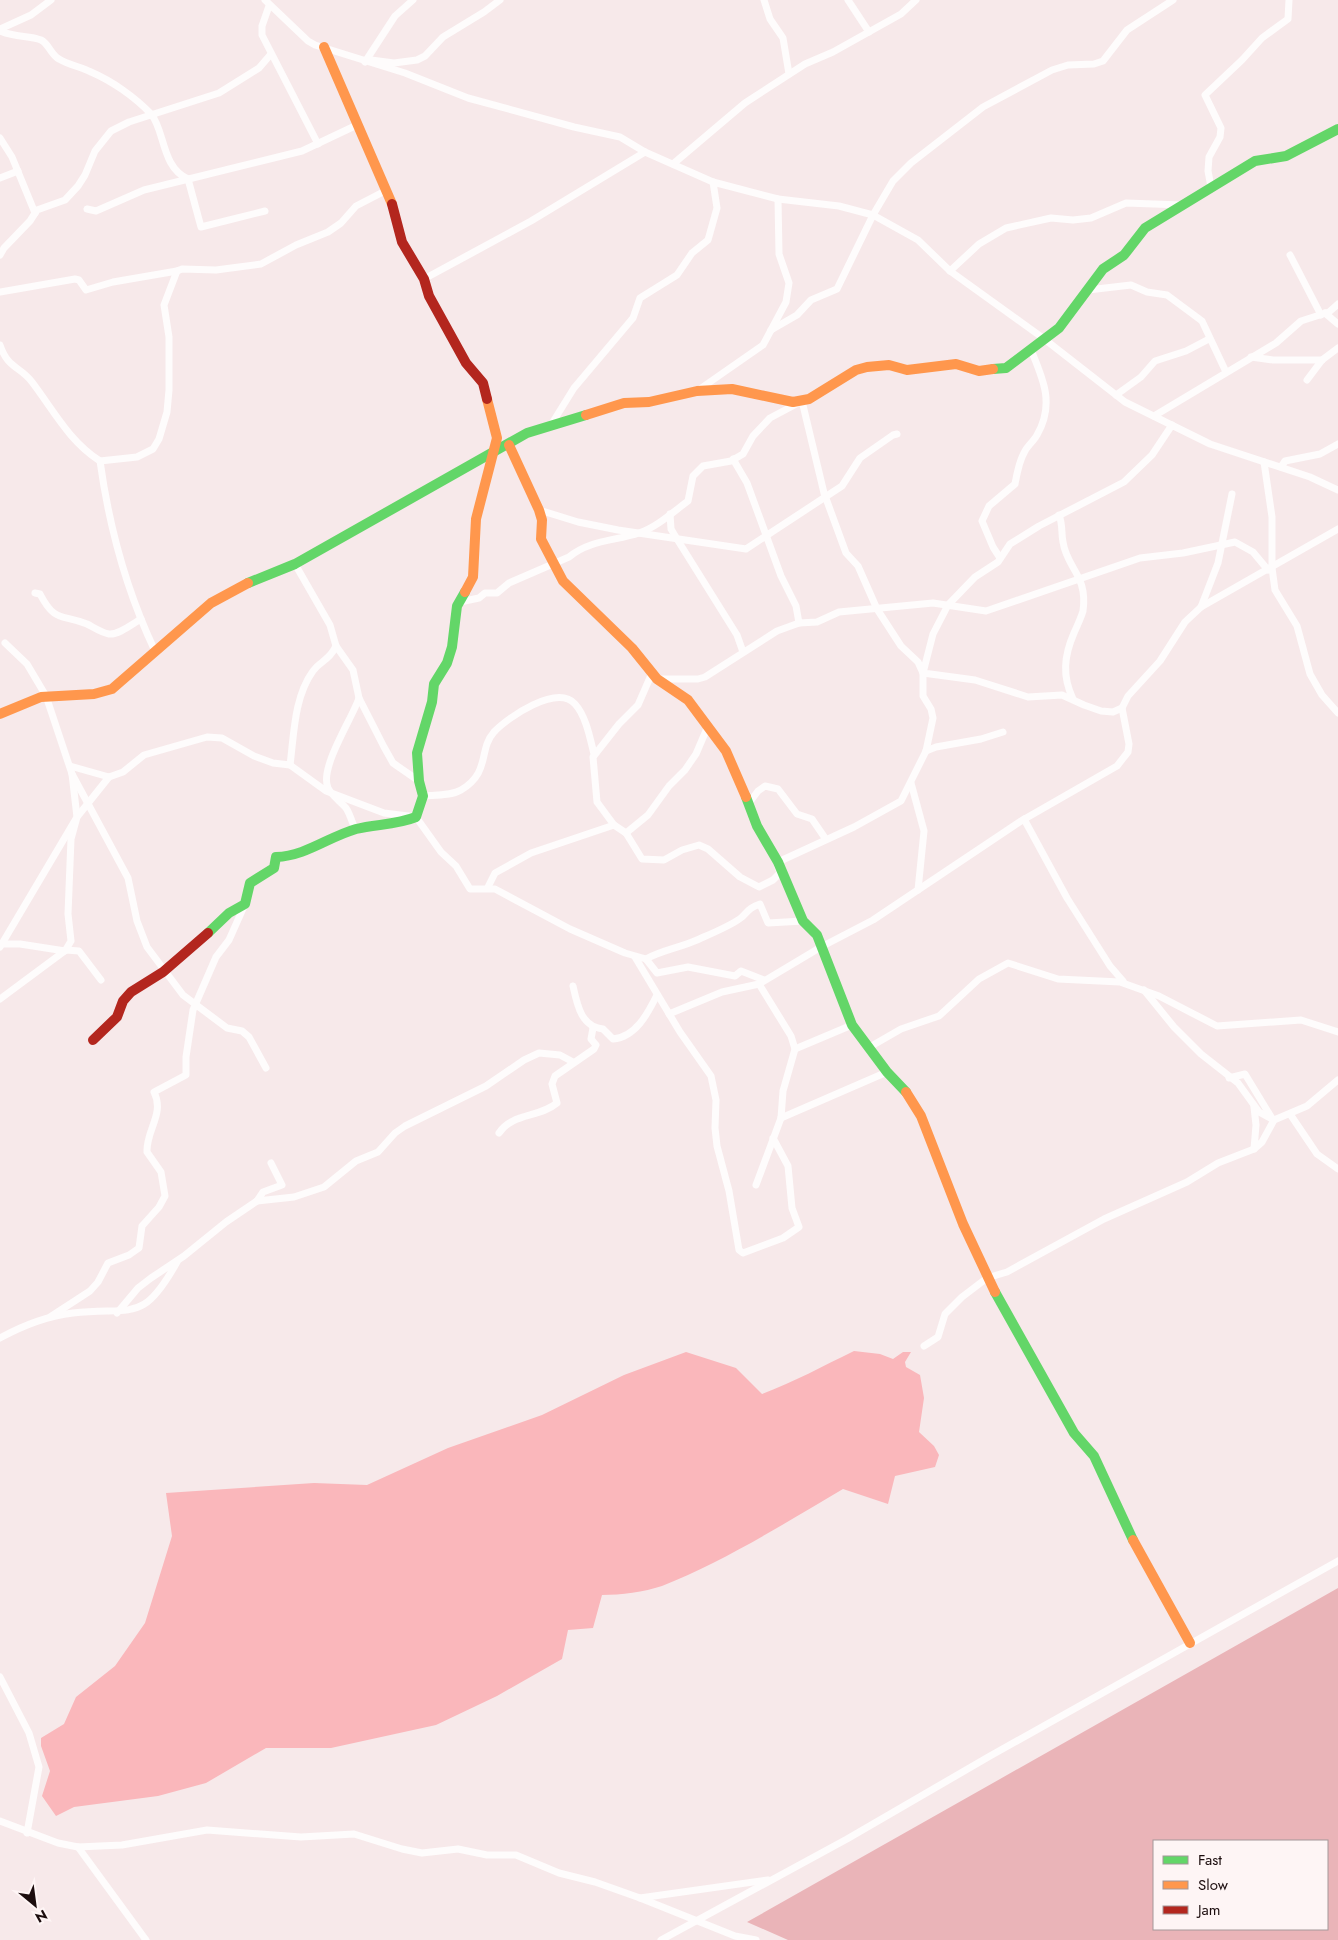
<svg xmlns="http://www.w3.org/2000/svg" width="1338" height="1940" viewBox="0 0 1338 1940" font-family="Jost,sans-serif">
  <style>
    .forest { fill: #eab4b8; fill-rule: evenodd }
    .water { fill: #fab7bb }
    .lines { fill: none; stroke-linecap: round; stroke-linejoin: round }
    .street { stroke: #fefcfc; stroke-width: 7 }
    .fast { stroke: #63d668; stroke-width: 10 }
    .slow { stroke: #ff974d; stroke-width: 10 }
    .jam { stroke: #b3261e; stroke-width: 10 }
  </style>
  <rect width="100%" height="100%" fill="#f7e9ea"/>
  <!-- forest -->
  <path class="forest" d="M1338 1588V1940H788L747 1922ZM1327 1841V1929H1154V1841Z"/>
  <!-- water -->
  <path class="water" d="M854 1351 880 1354 893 1359 903 1352H911L905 1362 906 1367 920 1375 924 1398 919 1432 934 1446 939 1455 935 1467 895 1476 888 1504 843 1489C787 1522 723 1562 662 1586 644 1592 621 1595 602 1595L593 1628 568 1630 562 1659 497 1696 436 1725 331 1748H266L206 1783 158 1796 74 1807 56 1816 42 1796 50 1771 41 1746V1738L64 1724 76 1697 115 1666 145 1623 172 1536 166 1493 314 1483 367 1485 448 1448 542 1415 624 1375 686 1352 736 1368 762 1394C794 1382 823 1366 854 1351Z"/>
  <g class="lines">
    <!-- street -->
    <g class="street">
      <polyline points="265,0 308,41 315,45 405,73 468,98 574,127 620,137 645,152 713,182 778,199 839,206 873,215 918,240 950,271 1043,338 1125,402 1210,444 1310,477 1338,490"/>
      <polyline points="764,0 770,19 783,38 789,74"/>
      <polyline points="848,0 869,32"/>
      <polyline points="269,6 262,26 262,35 318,144"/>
      <polyline points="0,29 31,15 51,0"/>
      <path d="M0 31C16 38 29 35 41 40 49 44 51 55 59 59 69 65 81 67 91 72 112 81 135 97 151 114 165 130 161 167 188 179"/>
      <polyline points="371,60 394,63 417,60 425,56 443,37 484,12 500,0"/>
      <polyline points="365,62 395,16 413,0"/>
      <polyline points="0,138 12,157 35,213"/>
      <polyline points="673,164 745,103 805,64 833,52 901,14 916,0"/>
      <polyline points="0,178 18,171"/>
      <polyline points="188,179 201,227 265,211"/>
      <polyline points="1211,187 1208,171 1209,157 1220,137 1221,128 1205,95 1242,60 1262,38 1288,19 1289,0"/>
      <polyline points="87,209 96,211 144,190 302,151 357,125"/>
      <polyline points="0,255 4,248 30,221 37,210 65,200 78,186 85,175 95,151 111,131 129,122 219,93 259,68 271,54"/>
      <polyline points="1290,255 1321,315"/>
      <polyline points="950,271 979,244 1006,228 1051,218 1073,220 1091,218 1126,203 1182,205"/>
      <polyline points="424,279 531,221 645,152"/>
      <polyline points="1088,290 1131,285 1147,292 1167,295 1202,321 1226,372"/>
      <polyline points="0,292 75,279 79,280 86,290 113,282 177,271"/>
      <polyline points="1325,313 1338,324"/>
      <polyline points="771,330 797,315 811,300 837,289 873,215 893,181 911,163 983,107 1052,70 1068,65 1094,64 1103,61 1127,30 1173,0"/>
      <path d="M0 345C8 369 20 366 32 382 54 411 69 441 100 461 109 526 127 592 155 651"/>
      <polyline points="1251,357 1273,360 1322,360"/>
      <polyline points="1307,380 1322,360 1338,348"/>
      <polyline points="697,391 763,345 786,302 789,283 779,254 778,199"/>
      <polyline points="1116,395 1141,377 1155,361 1186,351 1209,339"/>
      <polyline points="1154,416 1276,343 1301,321 1329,312 1338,304"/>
      <polyline points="551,425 574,388 633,318 640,298 677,275 692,253 708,240 717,208 713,182"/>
      <polyline points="733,459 747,483 781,576 796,606 799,623"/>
      <polyline points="100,461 137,457 153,449 159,439 167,412 169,390 169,337 164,305 177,271 182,269 216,270 261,264 296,245 328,232 341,223 356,206 385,191"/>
      <polyline points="1264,462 1272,517 1272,568 1275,590 1297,626 1310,674 1322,695 1338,713"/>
      <polyline points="1281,467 1285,461 1320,454 1338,444"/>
      <polyline points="539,510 578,522 618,530 746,549 842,486 860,458 893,435 897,434"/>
      <polyline points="670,514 671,529 677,539 737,635 743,652"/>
      <path d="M1059 515C1063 525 1061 532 1063 542 1067 569 1088 575 1083 611 1081 618 1077 626 1074 633 1064 656 1062 676 1073 699"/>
      <path d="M1000 558 993 547 982 521 989 506 1015 484C1017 473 1019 461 1025 451 1028 445 1034 441 1037 435 1055 404 1043 379 1031 350"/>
      <polyline points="295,564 330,625 336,646 353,670 359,698 384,747 393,763 419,781"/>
      <path d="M35 593 40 594C55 623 62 614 87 624 93 627 102 633 109 634 119 635 132 624 141 619"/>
      <path d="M460 602 479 598 485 593H497L509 583 569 557C589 540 615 541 639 533 657 527 673 512 688 501L693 476 703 466 731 461 743 454 753 436 770 418 802 401 824 493 846 553 858 566 877 609 901 646 918 662 923 673V696L931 709 933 718 926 751 901 801 854 827 778 862"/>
      <polyline points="1201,607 1218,563 1232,494"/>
      <polyline points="659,679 698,679 705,677 777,631 799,623 817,622 839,612 933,603 986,611 1140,558 1183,553 1235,542 1253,552 1268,570"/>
      <polyline points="1122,708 1113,712 1101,711 1084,705 1062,695 1028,697 975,680 923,673 933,634 948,605 975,577 998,562 1010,544 1039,526 1124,482 1152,455 1172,425"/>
      <polyline points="926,751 936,747 981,739 1003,732"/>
      <path d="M290 765C294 735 294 697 313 671 321 660 329 661 336 646"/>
      <polyline points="70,766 109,777 123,772 144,755 207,737 222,738 254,756 273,763 290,765 326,791 384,813 416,817 441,852 456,866 470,889 495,889 570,929 625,953 646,959 657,973 688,967 735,976 741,971 764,980"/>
      <polyline points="72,774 128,878 137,921 147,947 183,995 227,1028 242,1031 249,1037 266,1068"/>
      <polyline points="911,783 924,831 918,890"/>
      <path d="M423 796C434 795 451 796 461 790 491 772 478 750 494 732 508 717 557 684 575 704 586 716 590 738 594 754"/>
      <polyline points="749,803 758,791 765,786 778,789 797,814 812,819 825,838"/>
      <polyline points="1024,819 1067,898 1110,966 1123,981"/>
      <polyline points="614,825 597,802 593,757 619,724 638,705 652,673"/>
      <path d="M355 829C352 822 350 814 346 808 340 801 332 796 328 788 319 768 352 719 359 698"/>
      <polyline points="626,833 648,815 669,786 685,770 696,754 708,726"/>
      <polyline points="488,887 495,873 531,853 614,825 626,833 642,859 664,860 682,850 699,845 708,849 740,877 759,887 773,880 780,873 778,867"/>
      <polyline points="3,944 20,944 65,951 71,941 68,914 71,839 77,817 109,777"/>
      <polyline points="0,947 77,817 72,774 46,696 27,664 5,643"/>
      <polyline points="635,957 680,1032 711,1076 716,1100 715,1128 717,1146 729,1191 739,1250 743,1253 783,1238 799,1227 792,1208 788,1166 773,1138"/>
      <path d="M646 959C662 950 679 948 697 940 708 935 733 925 742 917 749 910 749 908 760 904L768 923 803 921"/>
      <path d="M573 986C577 1004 581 1027 603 1029L613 1039C636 1037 648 1013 657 995"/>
      <polyline points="1144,990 1174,1027 1201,1054 1238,1083 1259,1112 1274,1120"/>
      <polyline points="0,999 66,950 79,951 101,980"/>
      <polyline points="669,1014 722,992 759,984 821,947 873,920 1021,821 1117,766 1128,752 1129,744 1122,708 1128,696 1160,661 1185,622 1201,607 1338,529"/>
      <polyline points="868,1048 901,1029 939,1016 979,979 1008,963 1058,979 1120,982 1159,996 1217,1026 1301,1020 1338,1032"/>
      <polyline points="795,1049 852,1025"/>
      <polyline points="1229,1078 1245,1074 1273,1120"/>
      <polyline points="1290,1114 1317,1154 1338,1169"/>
      <polyline points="781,1118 887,1072"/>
      <path d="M499 1133C512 1113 539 1118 557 1103L552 1084 555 1076 594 1049 596 1045 591 1039 593 1028"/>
      <polyline points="1254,1149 1256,1125 1254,1107"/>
      <polyline points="756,1185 781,1118 783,1091 795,1049 791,1036 759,984"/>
      <polyline points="257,1201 294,1197 324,1187 356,1161 378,1152 395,1133 405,1126 486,1086 524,1060 539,1053 560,1055 573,1062"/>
      <polyline points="117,1313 138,1288 151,1278 184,1256 226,1222 257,1201 263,1192 282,1185 271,1163"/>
      <path d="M50 1317 90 1291 98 1282 108 1263 129 1255 139 1248 142 1226 159 1207 165 1196 161 1172 147 1152C146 1130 165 1114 154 1092L186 1075V1057L193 1010 216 957 229 940 245 904"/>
      <path d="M0 1338C22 1326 47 1316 73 1313 133 1306 142 1325 177 1262"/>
      <polyline points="924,1346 938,1337 945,1314 962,1297 987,1278 1007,1272 1104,1219 1187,1182 1218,1163 1254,1149 1262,1142 1274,1120 1307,1106 1338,1080"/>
      <polyline points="0,1677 29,1733 39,1767 27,1833"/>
      <polyline points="0,1821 58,1843 78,1847 122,1845 207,1830 301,1837 354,1834 402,1849 422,1853 458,1849 487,1855 516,1855 559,1873 595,1882 640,1898 735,1936 756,1940"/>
      <polyline points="78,1847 146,1940"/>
      <polyline points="640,1898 768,1880"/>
      <polyline points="661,1940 847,1839 990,1756 1338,1561"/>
    </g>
    <!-- fast -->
    <g class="fast">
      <polyline points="993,369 1006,368 1059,328 1103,269 1124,255 1145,228 1255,161 1286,156 1338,129"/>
      <polyline points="248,583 295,564 527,433 586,415"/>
      <polyline points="746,797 757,826 778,862 803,921 817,935 852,1025 887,1072 906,1092"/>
      <path d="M208 933 229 913 245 904 250 883 274 868 276 857C306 856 328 837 356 829 376 824 396 825 416 817L423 796 419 781 417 753 432 702 434 684 447 663 452 647 457 606 465 592"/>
      <polyline points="995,1292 1074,1433 1094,1456 1133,1540"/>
    </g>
    <!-- slow -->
    <g class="slow">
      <polyline points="324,47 392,204"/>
      <polyline points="586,415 624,403 649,402 697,391 732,389 793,402 809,399 856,370 867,367 889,365 907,370 956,364 979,371 993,369"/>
      <polyline points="509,445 539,510 542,520 541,539 563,581 632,648 657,679 688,700 726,751 746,797"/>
      <polyline points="465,592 473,577 476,519 497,438 487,399"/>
      <polyline points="0,714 41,697 94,694 112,689 211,603 248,583"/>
      <polyline points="906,1092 921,1116 963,1224 995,1292"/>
      <polyline points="1133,1540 1190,1643"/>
    </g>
    <!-- jam -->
    <g class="jam">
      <polyline points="392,204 402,242 424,279 429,296 466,363 483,383 487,399"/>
      <polyline points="93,1040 117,1017 123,1001 131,992 163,972 208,933"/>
    </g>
  </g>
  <!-- legend -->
  <rect x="1153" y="1840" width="175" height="90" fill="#fef5f5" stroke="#a49899"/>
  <rect x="1163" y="1856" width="25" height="8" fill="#63d668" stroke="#a49899"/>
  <text x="1198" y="1865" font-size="15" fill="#1c0d0e">Fast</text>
  <rect x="1163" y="1881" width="25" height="8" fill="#ff974d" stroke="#a49899"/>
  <text x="1198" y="1890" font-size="15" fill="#1c0d0e">Slow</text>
  <rect x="1163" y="1906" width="25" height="8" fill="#b3261e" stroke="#a49899"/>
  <text x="1198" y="1915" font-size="15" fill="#1c0d0e">Jam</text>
  <!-- north arrow -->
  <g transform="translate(35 1905) rotate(151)" stroke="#fef5f5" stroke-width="4" paint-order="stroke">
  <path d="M0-4L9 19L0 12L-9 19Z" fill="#1c0d0e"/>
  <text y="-8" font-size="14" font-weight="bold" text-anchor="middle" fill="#1c0d0e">N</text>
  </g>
</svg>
